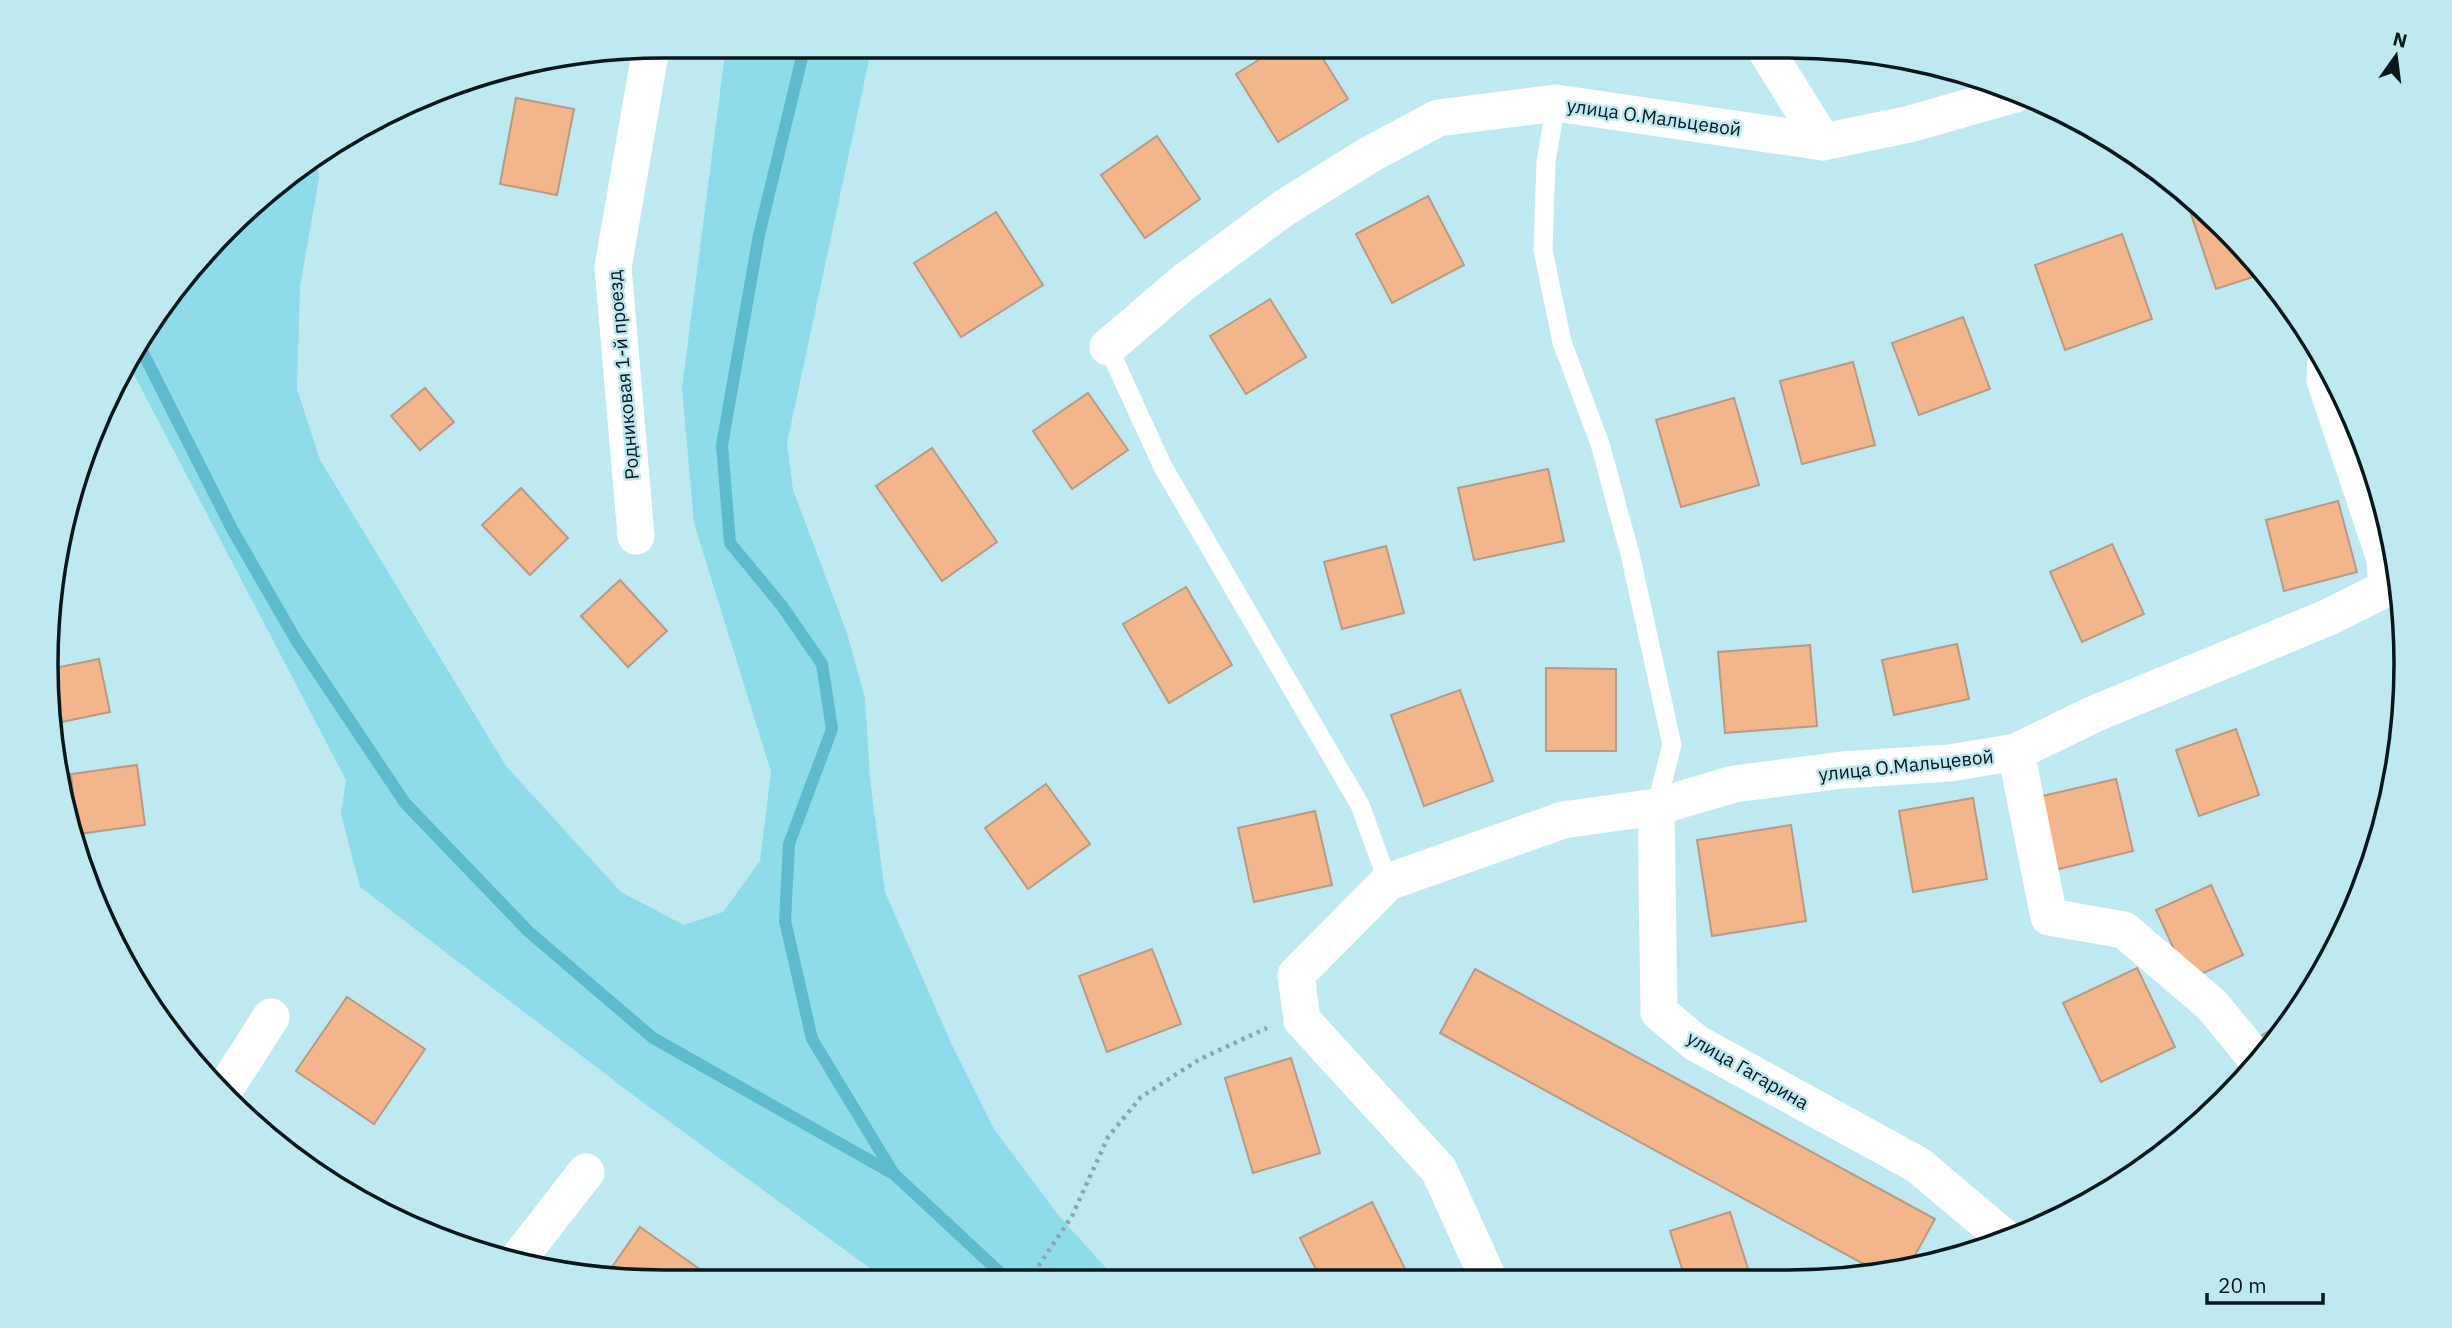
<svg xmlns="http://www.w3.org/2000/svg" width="2452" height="1328" viewBox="0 0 2452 1328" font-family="'IBM Plex Sans',sans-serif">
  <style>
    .green { fill: #8edcea }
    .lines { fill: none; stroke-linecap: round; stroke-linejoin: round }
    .stream { stroke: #5dbbcb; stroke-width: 12 }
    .building { fill: #f3b68a; stroke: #b89985; stroke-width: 2 }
    .path { stroke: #85a8ae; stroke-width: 4.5; stroke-dasharray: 3.5 5; stroke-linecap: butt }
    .lane { stroke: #fff; stroke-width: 19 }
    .street { stroke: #fff; stroke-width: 37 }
    .labels { text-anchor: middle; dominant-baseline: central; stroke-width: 5; stroke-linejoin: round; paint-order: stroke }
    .street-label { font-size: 19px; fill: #07181b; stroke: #bee9f1 }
    .rim { fill: none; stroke: #07181b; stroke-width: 3.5 }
  </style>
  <rect width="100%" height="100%" fill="#bee9f1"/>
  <!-- green -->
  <polygon class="green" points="726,46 872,46 787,443 793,490 847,633 865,698 870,779 885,892 951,1043 994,1129 1059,1216 1117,1280 886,1280 637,1098 360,887 341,814 346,780 129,365 150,321 287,174 316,158 319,178 300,287 297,389 320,460 506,766 621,892 684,925 723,912 760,861 771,772 694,523 682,388"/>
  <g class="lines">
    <!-- stream -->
    <g class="stream">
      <polyline points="804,49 759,235 722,445 730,543 782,606 822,664 832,729 789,844 785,921 812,1039 894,1174 1008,1280"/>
      <polyline points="139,345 232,529 296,640 405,803 529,932 653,1038 892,1173"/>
    </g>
  </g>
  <!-- building -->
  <g class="building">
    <polygon points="1281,46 1315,46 1348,99 1278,142 1236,74"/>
    <polygon points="516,98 574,109 557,195 500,184"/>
    <polygon points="1157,136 1200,199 1145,238 1101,175"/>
    <polygon points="1428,196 1464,265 1392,303 1356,234"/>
    <polygon points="2205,209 2265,273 2216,289 2191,214"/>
    <polygon points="996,212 1043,285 961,337 914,263"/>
    <polygon points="2122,234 2152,319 2065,350 2035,265"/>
    <polygon points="1270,299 1306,357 1246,394 1210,336"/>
    <polygon points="1963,317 1990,389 1919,415 1892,343"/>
    <polygon points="1853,362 1875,445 1802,464 1780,381"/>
    <polygon points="425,388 454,422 420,450 391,416"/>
    <polygon points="1088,393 1128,450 1072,489 1033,431"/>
    <polygon points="1734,398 1759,485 1681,507 1656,420"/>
    <polygon points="932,448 997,542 942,581 876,486"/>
    <polygon points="1548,469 1564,541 1474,560 1458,488"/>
    <polygon points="521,488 568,538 530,575 482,525"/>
    <polygon points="2338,501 2357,572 2284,591 2266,520"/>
    <polygon points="2112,544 2144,614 2082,642 2050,572"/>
    <polygon points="1386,546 1404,613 1342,629 1324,562"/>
    <polygon points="620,580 667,631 628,667 581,616"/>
    <polygon points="1186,587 1232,665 1169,703 1123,624"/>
    <polygon points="1957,644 1969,699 1894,715 1882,660"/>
    <polygon points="1810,645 1817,726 1725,733 1718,652"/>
    <polygon points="99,659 110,712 52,724 47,703 50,669"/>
    <polygon points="1546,668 1616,669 1616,751 1546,751"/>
    <polygon points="1460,690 1493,781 1424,806 1391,715"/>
    <polygon points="2236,729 2259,795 2199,816 2176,750"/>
    <polygon points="137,765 145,825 78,834 71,774"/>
    <polygon points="2116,779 2133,851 2055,870 2038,797"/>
    <polygon points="1046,784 1090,844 1028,889 985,828"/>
    <polygon points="1973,798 1987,879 1913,892 1899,811"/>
    <polygon points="1315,811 1332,885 1254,902 1238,828"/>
    <polygon points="1791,825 1806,921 1712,936 1697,840"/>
    <polygon points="2211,885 2243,955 2188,980 2156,910"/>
    <polygon points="1152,949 1181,1024 1107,1052 1079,976"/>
    <polygon points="2137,968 2175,1047 2101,1082 2063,1003"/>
    <polygon points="1475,969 1935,1219 1908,1268 1882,1274 1440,1033"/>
    <polygon points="347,997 425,1049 374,1124 296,1071"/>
    <polygon points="2290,1017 2266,1049 2258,1038"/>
    <polygon points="1291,1058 1320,1153 1253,1173 1225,1078"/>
    <polygon points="2202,1107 2209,1114 2173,1144 2170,1142"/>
    <polygon points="1372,1202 1410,1279 1321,1279 1300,1238"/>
    <polygon points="1730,1212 1751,1278 1685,1278 1670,1231"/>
    <polygon points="640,1227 708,1275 704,1281 624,1281 605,1277"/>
  </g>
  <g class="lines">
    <!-- path -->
    <polyline class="path" points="1029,1280 1072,1216 1108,1137 1141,1097 1200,1059 1267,1028"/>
    <!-- lane -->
    <g class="lane">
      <polyline points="1556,103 1546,162 1543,250 1562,342 1600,444 1630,554 1672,745 1656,807"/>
      <polyline points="1108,347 1163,467 1360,805 1388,882"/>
    </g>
    <!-- street -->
    <g class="street">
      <polyline points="1764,47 1823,142"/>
      <polyline points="1108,347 1184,282 1284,208 1369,155 1438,118 1556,103 1823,142 1910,124 2015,94"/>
      <polyline points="636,536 613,267 651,48"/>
      <polyline points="2016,752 2049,917 2124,930 2212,1005 2257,1060"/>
      <polyline points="1656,807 1659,1012 1696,1043 1918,1165 2007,1240"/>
      <polyline points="223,1092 271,1017"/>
      <polyline points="515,1263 586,1172"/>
      <polyline points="1488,1278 1439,1170 1302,1020 1296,975 1388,882 1563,820 1656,807 1734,784 1842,770 1950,763 2016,752 2094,714 2329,617 2387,588 2385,559 2325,380 2326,363"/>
    </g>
  </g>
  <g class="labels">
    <!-- street labels -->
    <g class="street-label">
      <text transform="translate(1654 117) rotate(8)">улица О.Мальцевой</text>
      <text transform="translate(623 375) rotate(-95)">Родниковая 1-й проезд</text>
      <text transform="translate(1906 765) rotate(-6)">улица О.Мальцевой</text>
      <text transform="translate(1748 1070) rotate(30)">улица Гагарина</text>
    </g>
  </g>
  <!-- crop -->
  <path d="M0 0H2452V1328H0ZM664 58H1788A606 606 0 0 1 2394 664V664A606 606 0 0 1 1788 1270H664A606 606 0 0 1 58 664V664A606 606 0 0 1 664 58Z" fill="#bee9f1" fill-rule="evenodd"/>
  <path class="rim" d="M664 58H1788A606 606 0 0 1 2394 664V664A606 606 0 0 1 1788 1270H664A606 606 0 0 1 58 664V664A606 606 0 0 1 664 58Z"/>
  <!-- north arrow -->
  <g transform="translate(2396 56) rotate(14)" stroke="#bee9f1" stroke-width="5" paint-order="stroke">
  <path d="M0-5L12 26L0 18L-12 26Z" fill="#07181b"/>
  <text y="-10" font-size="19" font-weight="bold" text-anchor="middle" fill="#07181b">N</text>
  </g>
  <!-- scale -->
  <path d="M2207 1293v10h116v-10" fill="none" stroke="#07181b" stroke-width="3.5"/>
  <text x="2218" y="1293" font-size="21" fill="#07181b" stroke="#bee9f1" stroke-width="5" paint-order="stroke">20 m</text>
</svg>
